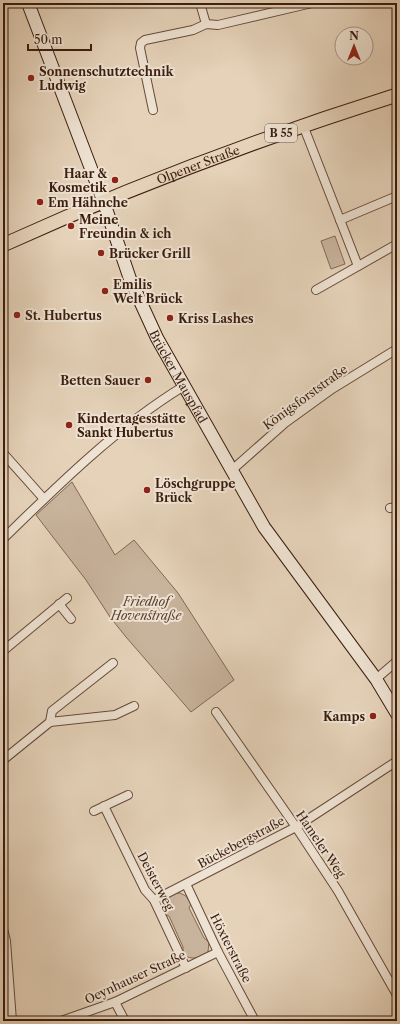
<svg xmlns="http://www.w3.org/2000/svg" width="400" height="1024" viewBox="0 0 400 1024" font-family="'Libre Caslon Text',serif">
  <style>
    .green { fill: #c8b39c; stroke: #826856 }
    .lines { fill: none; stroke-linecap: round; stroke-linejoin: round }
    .minor-casing { stroke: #664a3a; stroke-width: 10 }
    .secondary-casing { stroke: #3b1d0f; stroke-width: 14 }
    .primary-casing { stroke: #3b1d0f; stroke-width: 15 }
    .minor { stroke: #eee2d2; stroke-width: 8 }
    .secondary { stroke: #eee2d2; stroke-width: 12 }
    .primary { stroke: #e5d2b9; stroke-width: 13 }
    .poi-dot { fill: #8f2418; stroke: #eee2d2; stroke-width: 1.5 }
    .labels { text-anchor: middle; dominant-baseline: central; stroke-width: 4; stroke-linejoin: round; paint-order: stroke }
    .shield { fill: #eee2d2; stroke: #71584a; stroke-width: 1 }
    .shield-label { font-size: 11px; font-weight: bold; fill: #3b1d0f }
    .poi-label { font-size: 12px; font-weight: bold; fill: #3b1d0f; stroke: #eee2d2; text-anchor: start }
    .street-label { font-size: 12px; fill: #3b1d0f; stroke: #eee2d2 }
    .park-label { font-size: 12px; font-style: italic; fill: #5e4232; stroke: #eee2d2 }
  </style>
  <rect width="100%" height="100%" fill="#e5d2b9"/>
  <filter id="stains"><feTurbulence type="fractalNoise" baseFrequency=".005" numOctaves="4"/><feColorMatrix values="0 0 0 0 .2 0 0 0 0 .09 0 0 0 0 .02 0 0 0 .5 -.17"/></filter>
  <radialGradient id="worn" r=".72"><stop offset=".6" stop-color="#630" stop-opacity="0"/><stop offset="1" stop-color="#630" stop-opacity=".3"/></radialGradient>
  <!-- green -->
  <g class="green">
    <polygon points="335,236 345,264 331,269 321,241"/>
    <polygon points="72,482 115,555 134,540 178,593 234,680 191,712 126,637 110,617 86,580 36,515"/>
    <path d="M180 893 186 896 191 904 189 908 204 938 209 942 208 952C200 958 191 961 183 954V947L169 916 164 915C158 902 168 893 180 893Z"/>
  </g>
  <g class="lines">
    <!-- minor casing -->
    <g class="minor-casing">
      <g id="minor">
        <polyline points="200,3 206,24"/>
        <polyline points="153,110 140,48 141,43 145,40 193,30 206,24 218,25 312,3"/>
        <polyline points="303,125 358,266"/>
        <polyline points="340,220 397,196"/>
        <polyline points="316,290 397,244"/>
        <polyline points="3,453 44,499"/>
        <polyline points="232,470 285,423 332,389 397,349"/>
        <polyline points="390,508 397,507"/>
        <path d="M3 539C59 484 117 427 184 386"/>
        <polyline points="59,604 71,619"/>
        <polyline points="3,651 67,598"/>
        <polyline points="376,679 397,661"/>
        <polyline points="216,712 296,827 338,891 397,995"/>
        <polyline points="50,722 52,711 113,663"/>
        <polyline points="3,760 50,722 115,715 134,706"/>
        <polyline points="104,806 145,890 154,900 186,968"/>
        <polyline points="94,811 128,795"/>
        <polyline points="186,884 218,952 255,1021"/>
        <polyline points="154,900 296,827 397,761"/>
        <polyline points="3,929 6,941 12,1021"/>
        <polyline points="115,1002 125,1021"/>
        <polyline points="61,1021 115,1002 218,952"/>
      </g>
    </g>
    <!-- secondary casing -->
    <g class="secondary-casing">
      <g id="secondary">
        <path id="s1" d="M28 3 103 200 130 279 157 338 264 527 376 679 397 714"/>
      </g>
    </g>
    <!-- primary casing -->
    <g class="primary-casing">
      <g id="primary">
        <path id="s2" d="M3 245C131 187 263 137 397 95"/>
      </g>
    </g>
    <!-- minor -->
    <use href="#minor" class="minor"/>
    <!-- secondary -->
    <use href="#secondary" class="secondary"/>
    <!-- primary -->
    <use href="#primary" class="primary"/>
  </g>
  <!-- markers -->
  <g class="poi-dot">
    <circle cx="31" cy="78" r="4"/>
    <circle cx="115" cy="180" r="4"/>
    <circle cx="40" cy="202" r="4"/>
    <circle cx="71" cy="226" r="4"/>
    <circle cx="101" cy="253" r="4"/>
    <circle cx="105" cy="291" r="4"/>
    <circle cx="17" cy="315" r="4"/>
    <circle cx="170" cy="318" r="4"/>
    <circle cx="148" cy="380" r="4"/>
    <circle cx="69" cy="425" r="4"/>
    <circle cx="147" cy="490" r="4"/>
    <circle cx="373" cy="716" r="4"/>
  </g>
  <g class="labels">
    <!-- shield labels -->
    <rect class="shield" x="265" y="124" width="32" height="18" rx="3"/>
    <g class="shield-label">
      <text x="281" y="133">B 55</text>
    </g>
    <!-- poi labels -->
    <g class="poi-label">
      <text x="39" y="71">Sonnenschutztechnik<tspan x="39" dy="14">Ludwig</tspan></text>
      <text x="107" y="173" text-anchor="end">Haar &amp;<tspan x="107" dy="14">Kosmetik</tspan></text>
      <text x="48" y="202">Em Hähnche</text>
      <text x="79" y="219">Meine<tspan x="79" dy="14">Freundin &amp; ich</tspan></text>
      <text x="109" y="253">Brücker Grill</text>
      <text x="113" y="284">Emilis<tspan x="113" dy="14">Welt Brück</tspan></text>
      <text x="25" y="315">St. Hubertus</text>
      <text x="178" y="318">Kriss Lashes</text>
      <text x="140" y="380" text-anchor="end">Betten Sauer</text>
      <text x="77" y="418">Kindertagesstätte<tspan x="77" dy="14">Sankt Hubertus</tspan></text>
      <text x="155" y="483">Löschgruppe<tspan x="155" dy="14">Brück</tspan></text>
      <text x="365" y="716" text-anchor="end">Kamps</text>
    </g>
    <!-- street labels -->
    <g class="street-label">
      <text stroke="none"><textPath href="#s2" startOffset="211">Olpener Straße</textPath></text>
      <text stroke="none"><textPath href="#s1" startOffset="403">Brücker Mauspfad</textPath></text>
      <text transform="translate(305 397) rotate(-36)">Königsforststraße</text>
      <text transform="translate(241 842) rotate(-28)">Bückebergstraße</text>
      <text transform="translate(321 844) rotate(56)">Hameler Weg</text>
      <text transform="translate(156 881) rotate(62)">Deisterweg</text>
      <text transform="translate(231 948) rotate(63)">Höxterstraße</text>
      <text transform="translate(135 977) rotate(-25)">Oeynhauser Straße</text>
    </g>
    <!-- park labels -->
    <g class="park-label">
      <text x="146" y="601">Friedhof<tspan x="146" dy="14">Hovenstraße</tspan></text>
    </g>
  </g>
  <!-- margin -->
  <rect width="400" height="1024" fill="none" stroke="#e5d2b9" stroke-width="16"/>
  <rect x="4" y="4" width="392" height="1016" fill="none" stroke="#3b1d0f" stroke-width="2"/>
  <rect x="8" y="8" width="384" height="1008" fill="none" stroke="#3b1d0f"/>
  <!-- north arrow -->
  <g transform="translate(354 46)"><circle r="19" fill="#eee2d2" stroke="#a69384"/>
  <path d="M0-3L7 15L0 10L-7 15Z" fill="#8f2418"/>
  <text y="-6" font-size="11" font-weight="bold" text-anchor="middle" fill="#3b1d0f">N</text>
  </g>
  <!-- scale -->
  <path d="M28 44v6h63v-6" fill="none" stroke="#3b1d0f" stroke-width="2"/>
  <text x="34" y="44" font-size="12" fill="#3b1d0f" stroke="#eee2d2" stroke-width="3" paint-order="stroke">50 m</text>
  <rect width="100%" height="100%" filter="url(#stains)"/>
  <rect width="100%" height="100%" fill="url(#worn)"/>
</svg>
